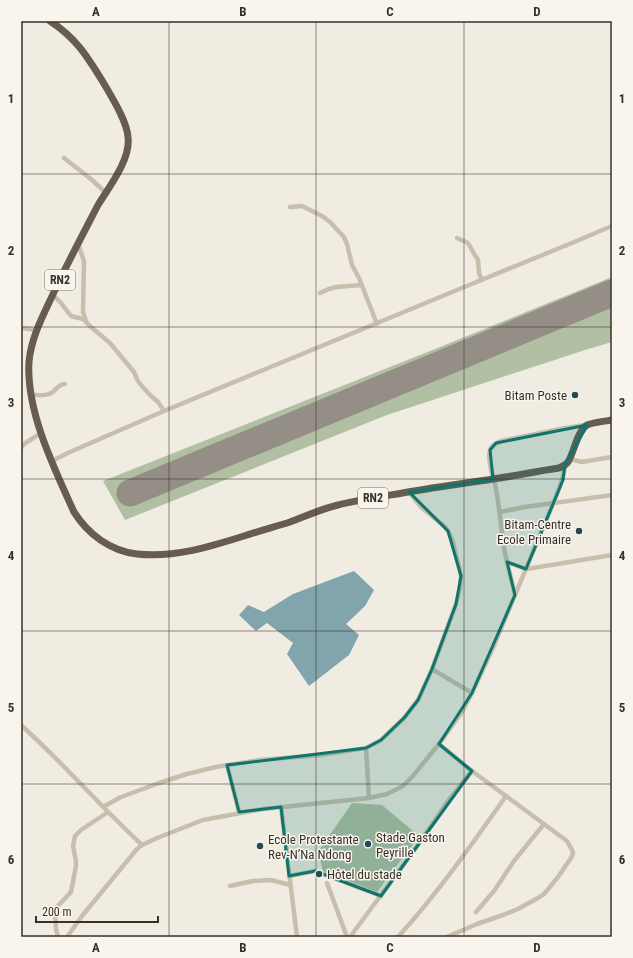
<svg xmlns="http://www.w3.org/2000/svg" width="633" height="958" viewBox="0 0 633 958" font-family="'Roboto Condensed',sans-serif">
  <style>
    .green { fill: #b1bfa2 }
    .water { fill: #82a4ac }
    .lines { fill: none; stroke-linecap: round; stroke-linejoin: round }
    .runway { stroke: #948e86; stroke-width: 27 }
    .minor { stroke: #c8bead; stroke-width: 4.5 }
    .trunk { stroke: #685c50; stroke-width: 7 }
    .marked { fill: #0f766e; fill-opacity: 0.2; stroke: #0f766e; stroke-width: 3; stroke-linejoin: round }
    .grid { fill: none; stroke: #38312b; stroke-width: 1; stroke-opacity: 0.55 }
    .poi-dot { fill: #244b55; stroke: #f9f5ed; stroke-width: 1.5 }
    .labels { text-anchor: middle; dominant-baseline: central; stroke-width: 3; stroke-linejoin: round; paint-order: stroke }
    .shield { fill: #f9f5ed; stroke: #726c65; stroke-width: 1 }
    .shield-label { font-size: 12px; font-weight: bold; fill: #38312b }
    .poi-label { font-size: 13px; fill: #38312b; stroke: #f9f5ed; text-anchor: start }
    .neatline { fill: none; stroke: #38312b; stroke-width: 1.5 }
    .grid-label { font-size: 13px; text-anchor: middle; font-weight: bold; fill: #38312b }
  </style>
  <rect width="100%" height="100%" fill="#f1ece1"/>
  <!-- green -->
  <g class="green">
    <polygon points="612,277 612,342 585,350 387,415 125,520 103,481 440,347"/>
    <polygon points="352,803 382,805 419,836 377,892 323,871 318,852"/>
  </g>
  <!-- water -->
  <polygon class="water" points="354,571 374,590 365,606 346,624 359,635 349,655 309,686 287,654 293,643 267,623 256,631 239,615 248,605 264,612 293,594"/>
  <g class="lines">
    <!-- runway -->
    <polyline class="runway" points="130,493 612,293"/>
    <!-- minor -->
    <g class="minor">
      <polyline points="64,158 92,180 106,193"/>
      <polyline points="290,207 302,206 322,216 330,222 344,237 347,244 352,265 359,278 377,324"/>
      <polyline points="457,238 468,243 476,257 478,260 479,273 482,280"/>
      <polyline points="78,244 84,261 83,312 86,321"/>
      <polyline points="320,293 329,289 336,287 362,285"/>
      <polyline points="53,295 61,303 71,316 83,319 91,327 110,343 134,372 138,381 141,385 150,395 158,402 164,411"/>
      <polyline points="21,328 37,330"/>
      <path d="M31 395C37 395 44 396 49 394 56 392 57 384 65 384"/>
      <polyline points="21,448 24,444 41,433"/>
      <polyline points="570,459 582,462 612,457"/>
      <polyline points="52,461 70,452 164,411 474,283 567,245 612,226"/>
      <polyline points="500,512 525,507 612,495"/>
      <polyline points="507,562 526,569 533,568 612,555"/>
      <path d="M515 595C512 581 508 567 505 553 501 532 500 510 496 489 494 477 487 463 490 450 491 445 497 443 501 441L560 429 585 425"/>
      <polyline points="432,669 472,693"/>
      <path d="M21 725C63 763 100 806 142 845"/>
      <polyline points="439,744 472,771 567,841 572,850 573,853 571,858 558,877 544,894 538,898 518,909 503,915 477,924 447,937"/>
      <polyline points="366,748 369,798"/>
      <polyline points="227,765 239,812"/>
      <polyline points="103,807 121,797 159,783 187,774 216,767 259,760 321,755 366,748 381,740 404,718 418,700 432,669 456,604 460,588 461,576 453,542 448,531 444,526 421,507 409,492"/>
      <polyline points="281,807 297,937"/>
      <polyline points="289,876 315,871 381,896"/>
      <polyline points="327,883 347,937"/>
      <polyline points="230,886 253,881 271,880 290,885"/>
      <polyline points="476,912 494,891 514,861 544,824"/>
      <polyline points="58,937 56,929 55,909 71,892 76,866 76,861 73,846 75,836 81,830 108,812"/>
      <path d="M67 937 82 916 137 849 142 845 157 838 203 820 263 809 369 798 387 794 403 786 412 777 439 744 462 712 472 693 493 648 553 504C558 491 564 479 565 465"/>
      <polyline points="350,937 418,845 448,801 472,771"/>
      <path d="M398 937C438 893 472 844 506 796"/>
    </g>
    <!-- trunk -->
    <path class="trunk" d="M50 21C76 38 87 56 103 82 111 96 127 121 128 137 131 159 109 187 98 205 83 234 68 262 54 292 44 314 31 337 29 362 26 411 54 468 74 512 88 534 110 551 137 554 174 558 209 547 244 536 259 531 274 527 290 522 306 516 321 509 338 505 358 500 378 497 397 494 429 488 461 484 493 479 515 476 537 471 559 468L565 465 568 462C574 453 577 431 587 425 591 423 606 421 612 420"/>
  </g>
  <!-- marked area -->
  <path class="marked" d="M587 425 565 465 563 480 526 569 507 562 515 595 472 693 439 744 472 771 381 896 315 871 289 876 281 807 239 812 227 765 366 748 381 740 404 718 418 700 432 669 456 604 461 576 448 531 409 492 493 479 490 450 496 443Z"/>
  <!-- grid -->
  <path class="grid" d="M169 21V937M316 21V937M464 21V937M21 174H612M21 327H612M21 479H612M21 631H612M21 784H612"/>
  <!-- markers -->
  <g class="poi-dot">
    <circle cx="575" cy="395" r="4"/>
    <circle cx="579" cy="531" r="4"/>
    <circle cx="368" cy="844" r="4"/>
    <circle cx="260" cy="846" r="4"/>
    <circle cx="319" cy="874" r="4"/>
  </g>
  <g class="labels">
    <!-- shield labels -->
    <g class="shield">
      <rect x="45" y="270" width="30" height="20" rx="3"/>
      <rect x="358" y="488" width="30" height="20" rx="3"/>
    </g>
    <g class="shield-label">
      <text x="60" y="280">RN2</text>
      <text x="373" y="498">RN2</text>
    </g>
    <!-- poi labels -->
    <g class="poi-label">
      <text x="567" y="395" text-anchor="end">Bitam Poste</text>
      <text x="571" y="524" text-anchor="end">Bitam-Centre<tspan x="571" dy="15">Ecole Primaire</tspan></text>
      <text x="376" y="837">Stade Gaston<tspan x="376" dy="15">Peyrille</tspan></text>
      <text x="268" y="839">Ecole Protestante<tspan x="268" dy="15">Rev-N’Na Ndong</tspan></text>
      <text x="327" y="874">Hôtel du stade</text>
    </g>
  </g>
  <!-- border -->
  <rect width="633" height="958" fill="none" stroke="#f9f5ed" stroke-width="44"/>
  <!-- scale -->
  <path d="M36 916v6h122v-6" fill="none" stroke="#38312b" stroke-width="2"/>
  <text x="42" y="916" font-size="12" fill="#38312b" stroke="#f9f5ed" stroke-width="3" paint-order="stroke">200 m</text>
  <rect x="22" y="22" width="589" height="914" class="neatline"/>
  <g class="grid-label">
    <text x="96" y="16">A</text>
    <text x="243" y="16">B</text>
    <text x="390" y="16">C</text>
    <text x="537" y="16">D</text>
    <text x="11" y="103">1</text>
    <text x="622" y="103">1</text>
    <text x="11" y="255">2</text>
    <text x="622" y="255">2</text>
    <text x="11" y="407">3</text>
    <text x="622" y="407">3</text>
    <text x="11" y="560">4</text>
    <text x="622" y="560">4</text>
    <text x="11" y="712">5</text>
    <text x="622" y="712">5</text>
    <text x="11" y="864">6</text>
    <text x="622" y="864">6</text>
    <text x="96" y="952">A</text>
    <text x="243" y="952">B</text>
    <text x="390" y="952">C</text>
    <text x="537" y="952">D</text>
  </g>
</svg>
